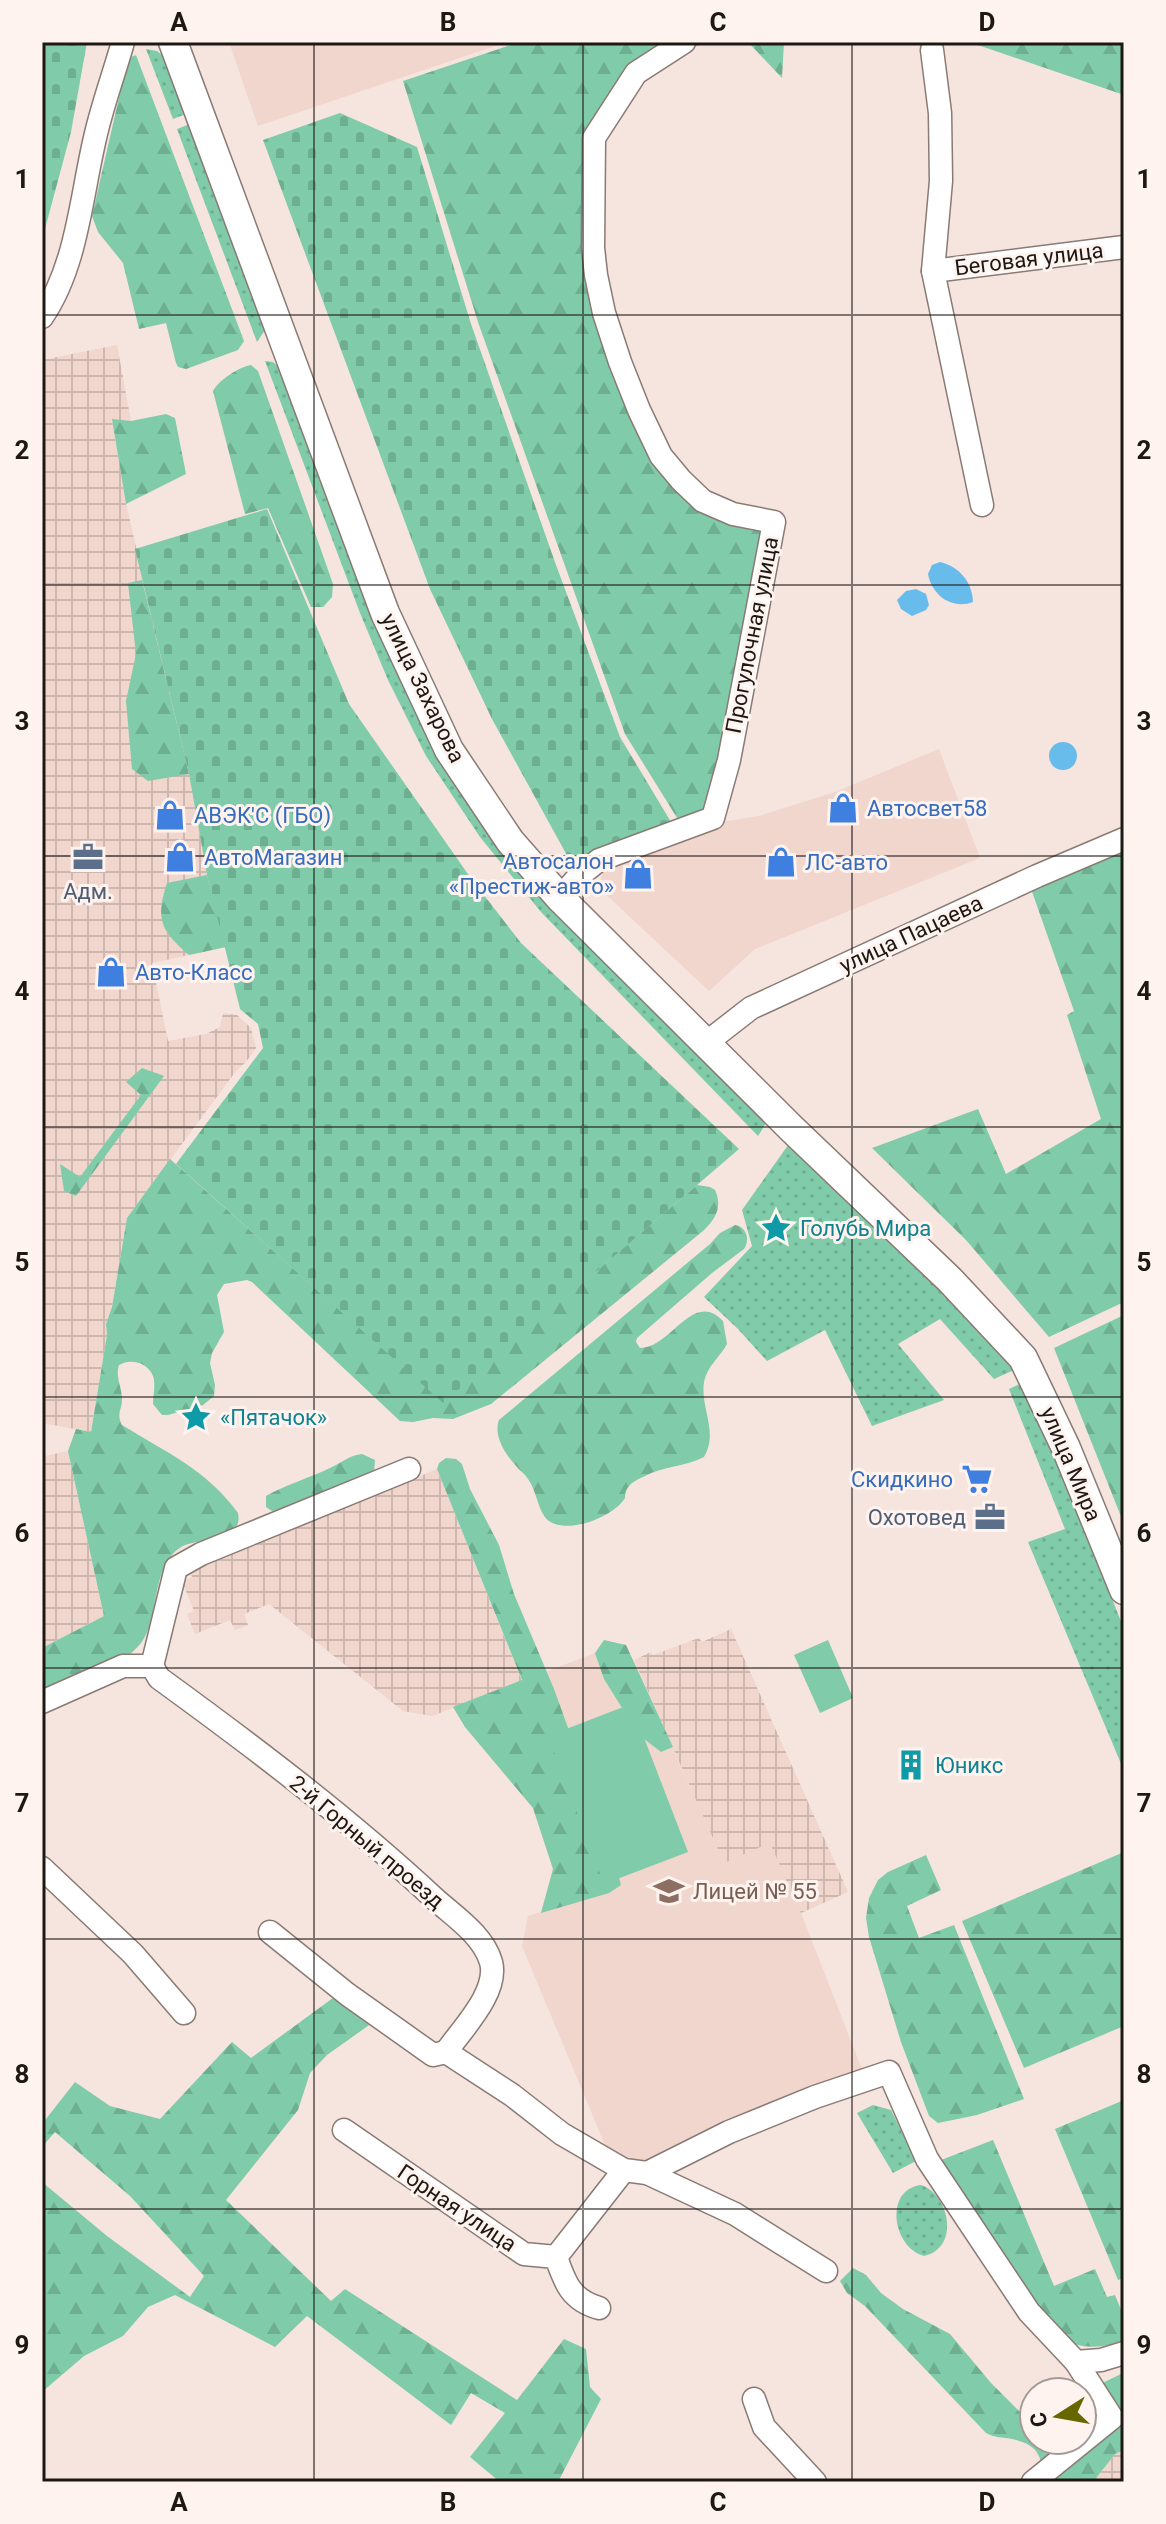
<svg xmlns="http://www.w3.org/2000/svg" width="1166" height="2524" viewBox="0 0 1166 2524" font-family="Roboto,sans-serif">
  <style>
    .built { fill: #f0d6cc }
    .industrial { fill: url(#industrial-grid) }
    .green { fill: url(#green-dots) }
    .forest { fill: url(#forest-firs) }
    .cemetery { fill: url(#cemetery-stones) }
    .pitch { fill: #80cba9 }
    .water { fill: #67bcec }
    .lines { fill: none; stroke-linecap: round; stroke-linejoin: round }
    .minor-casing { stroke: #8a7a74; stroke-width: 25 }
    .major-casing { stroke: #8a7a74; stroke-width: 31 }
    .minor { stroke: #fff; stroke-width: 22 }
    .major { stroke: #fff; stroke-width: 28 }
    .grid { fill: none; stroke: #1e1815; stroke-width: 2; stroke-opacity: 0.55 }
    .labels { text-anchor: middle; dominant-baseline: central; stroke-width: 6; stroke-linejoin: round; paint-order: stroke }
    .street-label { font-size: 22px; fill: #1e1815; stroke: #fef3ef }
    .shop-label { font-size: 22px; fill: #366cbe; stroke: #fef3ef; text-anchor: start }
    .service-label { font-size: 22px; fill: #4e5e75; stroke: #fef3ef }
    .culture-label { font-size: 22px; fill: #0d838f; stroke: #fef3ef; text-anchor: start }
    .education-label { font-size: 22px; fill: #785e54; stroke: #fef3ef; text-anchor: start }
    .neatline { fill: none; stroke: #1e1815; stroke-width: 3 }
    .grid-label { font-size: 26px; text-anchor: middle; font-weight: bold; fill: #1e1815 }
  </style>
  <defs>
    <pattern id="industrial-grid" width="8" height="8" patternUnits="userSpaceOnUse" patternTransform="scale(2)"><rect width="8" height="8" fill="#f0d6cc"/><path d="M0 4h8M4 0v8" fill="none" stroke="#cdb7ae"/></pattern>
    <pattern id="green-dots" width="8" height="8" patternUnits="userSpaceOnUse" patternTransform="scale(2)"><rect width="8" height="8" fill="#80cba9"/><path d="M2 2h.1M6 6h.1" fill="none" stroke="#6eae91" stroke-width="1.8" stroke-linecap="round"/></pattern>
    <pattern id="forest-firs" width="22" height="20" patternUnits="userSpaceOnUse" patternTransform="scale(2)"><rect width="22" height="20" fill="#80cba9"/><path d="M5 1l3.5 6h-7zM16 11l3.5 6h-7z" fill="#6eae91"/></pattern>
    <pattern id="cemetery-stones" width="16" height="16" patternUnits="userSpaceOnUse" patternTransform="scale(2)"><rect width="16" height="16" fill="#80cba9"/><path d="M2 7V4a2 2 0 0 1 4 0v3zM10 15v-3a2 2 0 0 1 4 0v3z" fill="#6eae91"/></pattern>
  </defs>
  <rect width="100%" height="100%" fill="#f6e4de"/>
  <!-- built -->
  <g class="built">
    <polygon points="229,42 507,42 258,126"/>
    <polygon points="939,749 980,858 755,949 709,991 599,888 605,864 715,823 759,816 835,792"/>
    <polygon points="595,1653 633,1660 724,1862 770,1842 801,1913 863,2072 648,2165 610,2157 522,1946 528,1916 541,1912 553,1869 533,1808 465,1727 453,1707"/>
  </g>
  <!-- industrial -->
  <g class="industrial">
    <polygon points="117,345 131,421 112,420 126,504 189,774 207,875 226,947 152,963 168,1041 206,1034 220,1027 223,1013 237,1015 251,1028 256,1048 246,1062 236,1071 127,1218 112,1307 106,1324 107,1335 91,1432 42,1423 42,360"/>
    <polygon points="42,1448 45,1456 68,1451 104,1616 42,1648"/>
    <polygon points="437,1469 522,1681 432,1716 403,1711 269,1604 244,1614 248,1625 235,1630 230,1620 195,1634 187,1614 194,1611 182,1581 192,1577 190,1572"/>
    <polygon points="731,1629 848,1892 801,1913 770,1843 724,1863 634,1660 651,1652 653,1655 699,1638 702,1642"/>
    <polygon points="1124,2450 1124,2482 1093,2482 1115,2454"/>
  </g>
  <!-- green -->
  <g class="green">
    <polygon points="146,49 157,51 164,57 186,114 173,119"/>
    <polygon points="190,124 265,330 257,342 177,129"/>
    <polygon points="265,361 273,362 280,368 438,749 768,1120 758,1136 541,912 480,837 426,756 388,680 360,613"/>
    <polygon points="791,1141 1021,1367 994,1379 940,1319 898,1344 944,1400 872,1426 825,1330 767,1361 738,1329 704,1297 752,1246 742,1210"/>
    <polygon points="1026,1381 1124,1629 1122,1766 1028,1542 1065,1529 1009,1389"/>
    <polygon points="873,2105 891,2110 916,2161 893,2173 857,2113"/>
    <path d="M921 2185C950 2195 960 2248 924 2256 893 2248 883 2190 921 2185Z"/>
  </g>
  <!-- forest -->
  <g class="forest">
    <polygon points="520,42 708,42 629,69 584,146 585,250 656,460 762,527 722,761 704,814 679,821 625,734 478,322 403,81"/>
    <polygon points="748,42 784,42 782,78"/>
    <polygon points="969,42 1124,42 1124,95"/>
    <polygon points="136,55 244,341 238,350 186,369 178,367 176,363 166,323 139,329 123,263 98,232 92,216 128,58"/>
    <path d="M251 365 258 371 333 584 332 597 323 607H311L268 508 245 514 213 391C219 380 239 367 251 365Z"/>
    <polygon points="166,414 175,418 186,474 126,504 112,419 131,421"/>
    <polygon points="142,580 189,774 148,781 132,769 126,701 136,654 128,583"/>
    <polygon points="1124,845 1124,1302 1049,1337 966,1240 872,1148 978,1109 1006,1174 1101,1119 1067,1015 1074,1011 1030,886"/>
    <path d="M207 875 226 947 189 955C161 931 155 919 167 883Z"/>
    <polygon points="142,1068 164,1076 76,1196 64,1191 60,1164 80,1177 141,1095 126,1082"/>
    <path d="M170 1159 443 1402 697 1185 710 1187 715 1190C723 1207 715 1220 703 1231L491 1404 453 1419 433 1418 413 1422 400 1421 252 1282 247 1280 224 1284 217 1295 224 1332 212 1353 210 1363 215 1385 214 1396 203 1405 168 1415H162L153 1404C153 1396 156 1384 153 1376 148 1362 130 1358 119 1365 115 1377 122 1387 122 1399 122 1410 116 1414 122 1425 167 1453 206 1469 238 1513 244 1543 199 1537 181 1547 150 1567 160 1619 141 1643 122 1668 71 1682 42 1694V1648L104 1616 68 1451 76 1429 91 1432 107 1335 106 1324 112 1307 127 1218Z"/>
    <path d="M735 1225C747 1227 750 1240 744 1249L712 1273 637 1338 636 1342 640 1348C671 1348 693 1289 723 1321L727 1344C720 1357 707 1366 704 1382 700 1408 719 1432 704 1457 685 1467 663 1466 645 1476 638 1479 629 1483 626 1491 624 1497 627 1497 622 1502 609 1518 568 1534 549 1521 536 1511 538 1487 523 1473 510 1461 492 1438 499 1420L710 1244 720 1233Z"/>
    <polygon points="1124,1315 1124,1524 1054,1348"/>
    <path d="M362 1454 375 1460 374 1472 289 1508 272 1511 266 1507V1496C287 1484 310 1478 332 1467 343 1462 350 1455 362 1454Z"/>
    <polygon points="446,1458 456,1459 462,1464 470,1489 499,1545 514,1594 554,1689 611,1847 621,1885 609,1893 541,1913 553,1869 533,1808 465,1727 453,1707 522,1680 437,1469 439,1463"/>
    <polygon points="604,1640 626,1645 673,1747 661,1752 639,1735 604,1679 595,1653"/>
    <polygon points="1124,1852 1124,2026 1024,2068 962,1921"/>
    <polygon points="926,1855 941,1890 907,1906 919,1938 954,1925 1024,2099 977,2115 938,2123 929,2116 901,2042 869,1937 866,1918 869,1898 878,1880 888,1872"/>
    <polygon points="337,1995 372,2023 327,2055 310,2073 298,2110 226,2200 331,2301 345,2289 517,2400 564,2339 586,2349 590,2387 601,2399 558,2482 500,2482 470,2457 505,2413 471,2393 451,2425 307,2316 275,2347 175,2295 148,2307 123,2336 84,2356 42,2392 42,2182 107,2236 190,2297 204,2276 130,2196 55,2132 42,2147 42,2124 75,2082 110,2106 160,2119 232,2042 251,2058"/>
    <polygon points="1124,2100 1124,2278 1118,2280 1055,2129"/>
    <path d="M993 2140 1054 2286 1095 2269 1107 2297 1115 2295 1124 2317V2340C1101 2349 1081 2350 1060 2337L936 2162Z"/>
    <path d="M853 2268 866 2275 881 2293 903 2309 950 2334 991 2383 1020 2412 1025 2416 1034 2415V2440H1082V2393L1123 2373 1124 2450 1115 2454 1093 2482H1040C1045 2458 1038 2444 1012 2439 1002 2437 995 2438 986 2433L865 2306 847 2293 840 2281Z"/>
  </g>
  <!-- cemetery -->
  <g class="cemetery">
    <polygon points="42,42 87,42 71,132 42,240"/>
    <polygon points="340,113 417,147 471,324 556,565 620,737 674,827 594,857 569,859 492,719 430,589 263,140"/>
    <polygon points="267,509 349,704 470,877 521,943 739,1149 443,1403 176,1164 263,1048 258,1024 240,1009 207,875 189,774 135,549"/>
  </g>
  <!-- pitch -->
  <g class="pitch">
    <polygon points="828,1640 853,1698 820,1713 794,1655"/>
    <polygon points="631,1704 688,1852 604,1884 548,1736"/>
  </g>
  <!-- water -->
  <g class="water">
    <path d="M940 562C960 567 972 582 973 602 951 610 932 595 928 574L932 565Z"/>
    <polygon points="916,589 926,594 929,605 926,610 912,616 901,609 897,600 906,591"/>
    <circle cx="1063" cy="756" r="14"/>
  </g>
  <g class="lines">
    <!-- minor casing -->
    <g class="minor-casing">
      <g id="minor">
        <polyline points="932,50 940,113 941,181 933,271 982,505"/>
        <polyline points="933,271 1124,247"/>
        <path d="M42 317C77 266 81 197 95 138 102 106 114 74 123 42"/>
        <polyline points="560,898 579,876 599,860 713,818 729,760 774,522 733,514 703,501 681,480 661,456 639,410 620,362 604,313 596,275 593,248 594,138 636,73 684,42"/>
        <polyline points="706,1043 751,1008 1037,876 1124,839"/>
        <path d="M152 1666 159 1678C254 1747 349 1819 435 1899 455 1917 483 1935 491 1962 499 1992 462 2029 446 2052"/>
        <polyline points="152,1666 176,1568 201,1554 409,1469"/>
        <polyline points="42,1702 123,1666 152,1666"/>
        <polyline points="42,1868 133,1954 184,2013"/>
        <polyline points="270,1932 347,1994 433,2055 446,2052 512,2095 562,2134 624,2170 647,2173 735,2214 826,2271"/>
        <path d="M344 2130 524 2254 556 2257C565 2283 571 2300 599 2308"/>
        <polyline points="647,2173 729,2132 815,2097 889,2072 927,2159 1029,2312 1076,2362 1101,2360 1124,2353"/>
        <polyline points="556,2257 624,2170"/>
        <polyline points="754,2399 764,2427 815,2482"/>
        <polyline points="1033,2482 1112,2418 1076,2362"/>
      </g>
    </g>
    <!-- major casing -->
    <g class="major-casing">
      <polyline id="major" points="173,42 385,613 449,750 510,841 560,898 791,1128 950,1280 1023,1358 1066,1448 1124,1590"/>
    </g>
    <!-- minor -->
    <use href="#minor" class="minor"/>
    <!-- major -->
    <use href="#major" class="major"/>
  </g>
  <!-- grid -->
  <path class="grid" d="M314 42V2482M583 42V2482M852 42V2482M42 315H1124M42 585H1124M42 856H1124M42 1127H1124M42 1397H1124M42 1668H1124M42 1939H1124M42 2209H1124"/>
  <!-- icons -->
  <defs>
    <g id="shop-bare" transform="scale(2.4)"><path d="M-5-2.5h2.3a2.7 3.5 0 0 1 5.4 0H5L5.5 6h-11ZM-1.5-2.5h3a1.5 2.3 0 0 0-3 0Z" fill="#3f7fe0" stroke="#fef3ef" stroke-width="2.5" paint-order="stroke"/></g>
    <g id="office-bare" transform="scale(2.4)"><path d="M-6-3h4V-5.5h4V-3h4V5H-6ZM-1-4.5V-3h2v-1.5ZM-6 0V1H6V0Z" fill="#5c6f8a" stroke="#fef3ef" stroke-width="2.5" paint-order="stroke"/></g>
    <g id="sight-bare" transform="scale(2.4)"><path d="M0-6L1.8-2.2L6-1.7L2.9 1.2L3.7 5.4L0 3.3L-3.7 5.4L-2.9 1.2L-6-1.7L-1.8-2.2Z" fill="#0f9aa8" stroke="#fef3ef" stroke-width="2.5" paint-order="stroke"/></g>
    <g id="supermarket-bare" transform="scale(2.4)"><path d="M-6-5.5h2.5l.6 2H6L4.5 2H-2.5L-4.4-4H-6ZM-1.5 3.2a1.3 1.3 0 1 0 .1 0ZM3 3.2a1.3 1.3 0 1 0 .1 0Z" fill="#3f7fe0" stroke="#fef3ef" stroke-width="2.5" paint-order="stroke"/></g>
    <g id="building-bare" transform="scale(2.4)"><path d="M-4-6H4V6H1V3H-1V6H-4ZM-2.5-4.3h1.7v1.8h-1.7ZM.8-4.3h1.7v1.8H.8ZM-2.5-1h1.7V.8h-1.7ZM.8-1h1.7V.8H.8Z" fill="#0f9aa8" stroke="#fef3ef" stroke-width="2.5" paint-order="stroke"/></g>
    <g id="school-bare" transform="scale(2.4)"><path d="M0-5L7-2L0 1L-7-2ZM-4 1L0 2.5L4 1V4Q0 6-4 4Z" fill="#8d6e63" stroke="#fef3ef" stroke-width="2.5" paint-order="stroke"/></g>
  </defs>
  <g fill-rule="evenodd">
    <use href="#shop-bare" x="843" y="808"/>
    <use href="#shop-bare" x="170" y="815"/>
    <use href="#office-bare" x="88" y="857"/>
    <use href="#shop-bare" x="180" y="857"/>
    <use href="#shop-bare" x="781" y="862"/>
    <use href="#shop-bare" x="638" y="874"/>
    <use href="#shop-bare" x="111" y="972"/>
    <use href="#sight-bare" x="776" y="1228"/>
    <use href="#sight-bare" x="196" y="1417"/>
    <use href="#supermarket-bare" x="977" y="1479"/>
    <use href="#office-bare" x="990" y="1517"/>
    <use href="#building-bare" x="911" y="1765"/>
    <use href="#school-bare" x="669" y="1891"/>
  </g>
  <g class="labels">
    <!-- street labels -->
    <g class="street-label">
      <text transform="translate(1029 259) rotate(-7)">Беговая улица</text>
      <text transform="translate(752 635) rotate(-79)">Прогулочная улица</text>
      <text transform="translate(423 688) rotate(64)">улица Захарова</text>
      <text transform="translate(911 934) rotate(-25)">улица Пацаева</text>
      <text transform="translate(1071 1464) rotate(67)">улица Мира</text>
      <text transform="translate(367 1842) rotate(40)">2-й Горный проезд</text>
      <text transform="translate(457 2208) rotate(34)">Горная улица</text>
    </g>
    <!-- shop labels -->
    <g class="shop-label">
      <text x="867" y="808">Автосвет58</text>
      <text x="194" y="815">АВЭК'С (ГБО)</text>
      <text x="204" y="857">АвтоМагазин</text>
      <text x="614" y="861" text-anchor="end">Автосалон<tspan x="614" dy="25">«Престиж-авто»</tspan></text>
      <text x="805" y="862">ЛС-авто</text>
      <text x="135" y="972">Авто-Класс</text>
      <text x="953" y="1479" text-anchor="end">Скидкино</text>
    </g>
    <!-- service labels -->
    <g class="service-label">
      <text x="88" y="891">Адм.</text>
      <text x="966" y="1517" text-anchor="end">Охотовед</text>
    </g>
    <!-- culture labels -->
    <g class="culture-label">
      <text x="800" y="1228">Голубь Мира</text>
      <text x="220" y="1417">«Пятачок»</text>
      <text x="935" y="1765">Юникс</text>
    </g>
    <!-- education labels -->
    <g class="education-label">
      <text x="693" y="1891">Лицей № 55</text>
    </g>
  </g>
  <!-- border -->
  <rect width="1166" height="2524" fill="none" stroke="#fef3ef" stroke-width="88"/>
  <!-- north arrow -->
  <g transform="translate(1058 2416) rotate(259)"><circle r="38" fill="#fef3ef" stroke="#a49b98" stroke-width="2"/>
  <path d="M0-6L14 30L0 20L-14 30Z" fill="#676600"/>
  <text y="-12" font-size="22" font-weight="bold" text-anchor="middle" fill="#1e1815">С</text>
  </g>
  <rect x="44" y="44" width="1078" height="2436" class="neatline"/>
  <g class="grid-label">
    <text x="179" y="31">A</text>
    <text x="448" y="31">B</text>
    <text x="718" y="31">C</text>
    <text x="987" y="31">D</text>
    <text x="22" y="188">1</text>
    <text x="1144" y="188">1</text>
    <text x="22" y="459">2</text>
    <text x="1144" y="459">2</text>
    <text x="22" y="730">3</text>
    <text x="1144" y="730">3</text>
    <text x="22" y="1000">4</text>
    <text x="1144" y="1000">4</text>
    <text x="22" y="1271">5</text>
    <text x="1144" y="1271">5</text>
    <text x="22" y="1542">6</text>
    <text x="1144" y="1542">6</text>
    <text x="22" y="1812">7</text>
    <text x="1144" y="1812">7</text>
    <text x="22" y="2083">8</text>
    <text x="1144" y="2083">8</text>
    <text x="22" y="2354">9</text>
    <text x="1144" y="2354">9</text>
    <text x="179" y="2511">A</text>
    <text x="448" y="2511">B</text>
    <text x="718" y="2511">C</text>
    <text x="987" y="2511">D</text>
  </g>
</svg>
